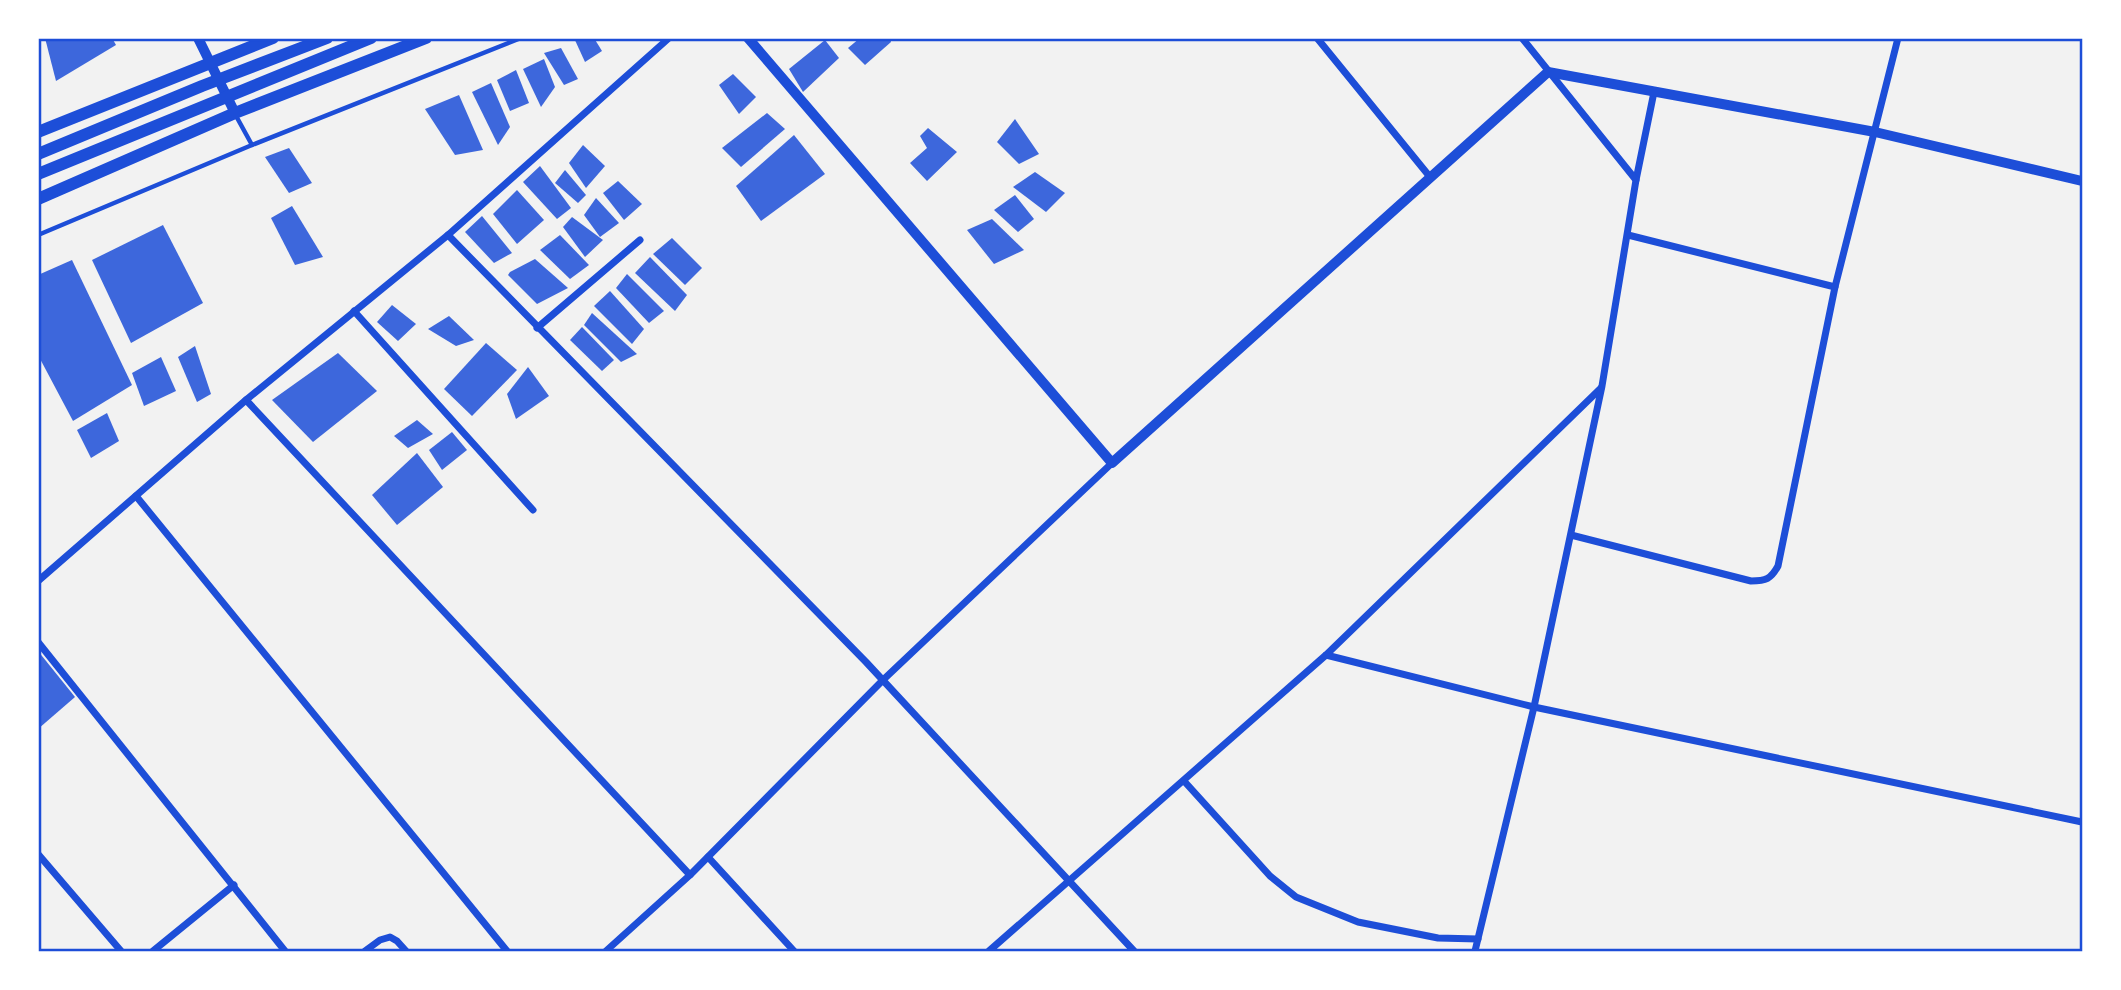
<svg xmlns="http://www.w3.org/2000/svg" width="2121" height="990" viewBox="0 0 2121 990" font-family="'Varela Round',sans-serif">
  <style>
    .building { fill: #3d67dc }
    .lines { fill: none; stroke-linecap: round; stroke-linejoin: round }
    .service { stroke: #1d4ed8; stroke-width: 4.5 }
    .minor { stroke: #1d4ed8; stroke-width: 7 }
    .tertiary { stroke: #1d4ed8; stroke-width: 10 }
    .secondary { stroke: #1d4ed8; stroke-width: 12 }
    .primary { stroke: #1d4ed8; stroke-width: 12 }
    .neatline { fill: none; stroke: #1d4ed8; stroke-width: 2.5 }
  </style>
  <rect width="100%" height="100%" fill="#f2f2f2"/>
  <!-- building -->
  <g class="building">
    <polygon points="45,38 112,38 116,45 56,81"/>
    <polygon points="574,38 594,38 602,51 585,62"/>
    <polygon points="860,38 890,38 891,42 865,65 848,48"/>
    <polygon points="825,40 839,58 803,92 789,69"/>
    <polygon points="561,48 578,79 564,85 544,53"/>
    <polygon points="544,59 555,87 541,107 523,69"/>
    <polygon points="516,70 529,103 510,111 497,80"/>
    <polygon points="733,74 756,97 739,114 719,85"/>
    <polygon points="491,83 510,127 498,145 472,92"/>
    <polygon points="459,95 483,150 455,155 425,109"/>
    <polygon points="767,113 785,129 741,167 722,148"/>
    <polygon points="1015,119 1039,154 1019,164 997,142"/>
    <polygon points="928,128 957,152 927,181 910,163 927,148 920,136"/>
    <polygon points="794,135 825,174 761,221 736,186"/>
    <polygon points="583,145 605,166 586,188 569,163"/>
    <polygon points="289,148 312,183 289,193 265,157"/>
    <polygon points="540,166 571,208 557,219 523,182"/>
    <polygon points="565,170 586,195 578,203 555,183"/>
    <polygon points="1035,172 1065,193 1046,212 1013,187"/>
    <polygon points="618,181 642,204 624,220 603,193"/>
    <polygon points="517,190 544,220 517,244 493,214"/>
    <polygon points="1015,195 1034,219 1018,232 994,210"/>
    <polygon points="596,198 619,223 600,237 584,215"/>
    <polygon points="292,206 323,257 295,265 271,218"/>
    <polygon points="482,216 512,253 494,263 465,232"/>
    <polygon points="572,217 603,240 585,257 563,227"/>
    <polygon points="992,219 1024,250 994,264 967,230"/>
    <polygon points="163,225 203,303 131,343 92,260"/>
    <polygon points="560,235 589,265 570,279 540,250"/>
    <polygon points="672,238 702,268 685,285 653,254"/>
    <polygon points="650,257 687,295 675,311 635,273"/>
    <polygon points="535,259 568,288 537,304 508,275 510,272"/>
    <polygon points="72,260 132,385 73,421 38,355 38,275"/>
    <polygon points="627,274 664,311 649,323 616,288"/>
    <polygon points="610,291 644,329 632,344 594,306"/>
    <polygon points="392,305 416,324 398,341 377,322"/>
    <polygon points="592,313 637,354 621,362 584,325"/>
    <polygon points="449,316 474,340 456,346 428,329"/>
    <polygon points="582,327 614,360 602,371 570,340"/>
    <polygon points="486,343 517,370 472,416 444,389"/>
    <polygon points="195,346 211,394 197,402 178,357"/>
    <polygon points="338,353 377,391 313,442 272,400"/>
    <polygon points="161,357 176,391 144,406 132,373"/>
    <polygon points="528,367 549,396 516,419 507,394"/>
    <polygon points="107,413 119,441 91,458 77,430"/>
    <polygon points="417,420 433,434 408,448 394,436"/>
    <polygon points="452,432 467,450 442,470 429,450"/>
    <polygon points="417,453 443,487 397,525 372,495"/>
    <polygon points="38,651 75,697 38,729"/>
  </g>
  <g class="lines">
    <!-- service -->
    <g class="service">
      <polyline points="252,145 521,38"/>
      <polyline points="38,235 252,145 235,114"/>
    </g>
    <!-- minor -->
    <g class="minor">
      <polyline points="1317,38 1430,177"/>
      <polyline points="1636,180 1654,92"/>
      <polyline points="448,235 866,662 1134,951"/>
      <polyline points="1628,235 1835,287"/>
      <polyline points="354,311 533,510"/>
      <polyline points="537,328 640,240"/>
      <polyline points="246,400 690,875"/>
      <polyline points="136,496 507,951"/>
      <path d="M1571 535 1751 581C1766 581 1771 579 1778 566L1835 287 1898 38"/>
      <polyline points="38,581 246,400 448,235 669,38"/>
      <polyline points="38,642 285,951"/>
      <polyline points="1326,655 1534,707 2082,822"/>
      <polyline points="1184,781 1270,876 1296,897 1358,922 1438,938 1478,939"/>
      <polyline points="38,854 121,951"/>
      <polyline points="708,857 794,951"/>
      <polyline points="153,951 234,885"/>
      <polyline points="365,951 380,940 390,937 397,941 406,951"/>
      <polyline points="606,951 690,875 883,680 1112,463"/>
      <polyline points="989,951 1326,655 1601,388"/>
      <polyline points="1475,951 1534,707 1602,386 1636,180 1522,38"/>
    </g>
    <!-- tertiary -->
    <g class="tertiary">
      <polyline points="198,38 235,113"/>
      <polyline points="748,38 1112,463 1548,72 1875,132 2082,181"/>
    </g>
    <!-- secondary -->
    <g class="secondary">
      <polyline points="38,132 273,38"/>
      <polyline points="38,199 235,113 426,38"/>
    </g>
    <!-- primary -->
    <g class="primary">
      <polyline points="38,154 202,86 327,38"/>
      <polyline points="38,174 371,38"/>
    </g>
  </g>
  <!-- border -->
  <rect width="2121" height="990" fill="none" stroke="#ffffff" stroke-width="80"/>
  <rect x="40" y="40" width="2041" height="910" class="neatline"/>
</svg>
